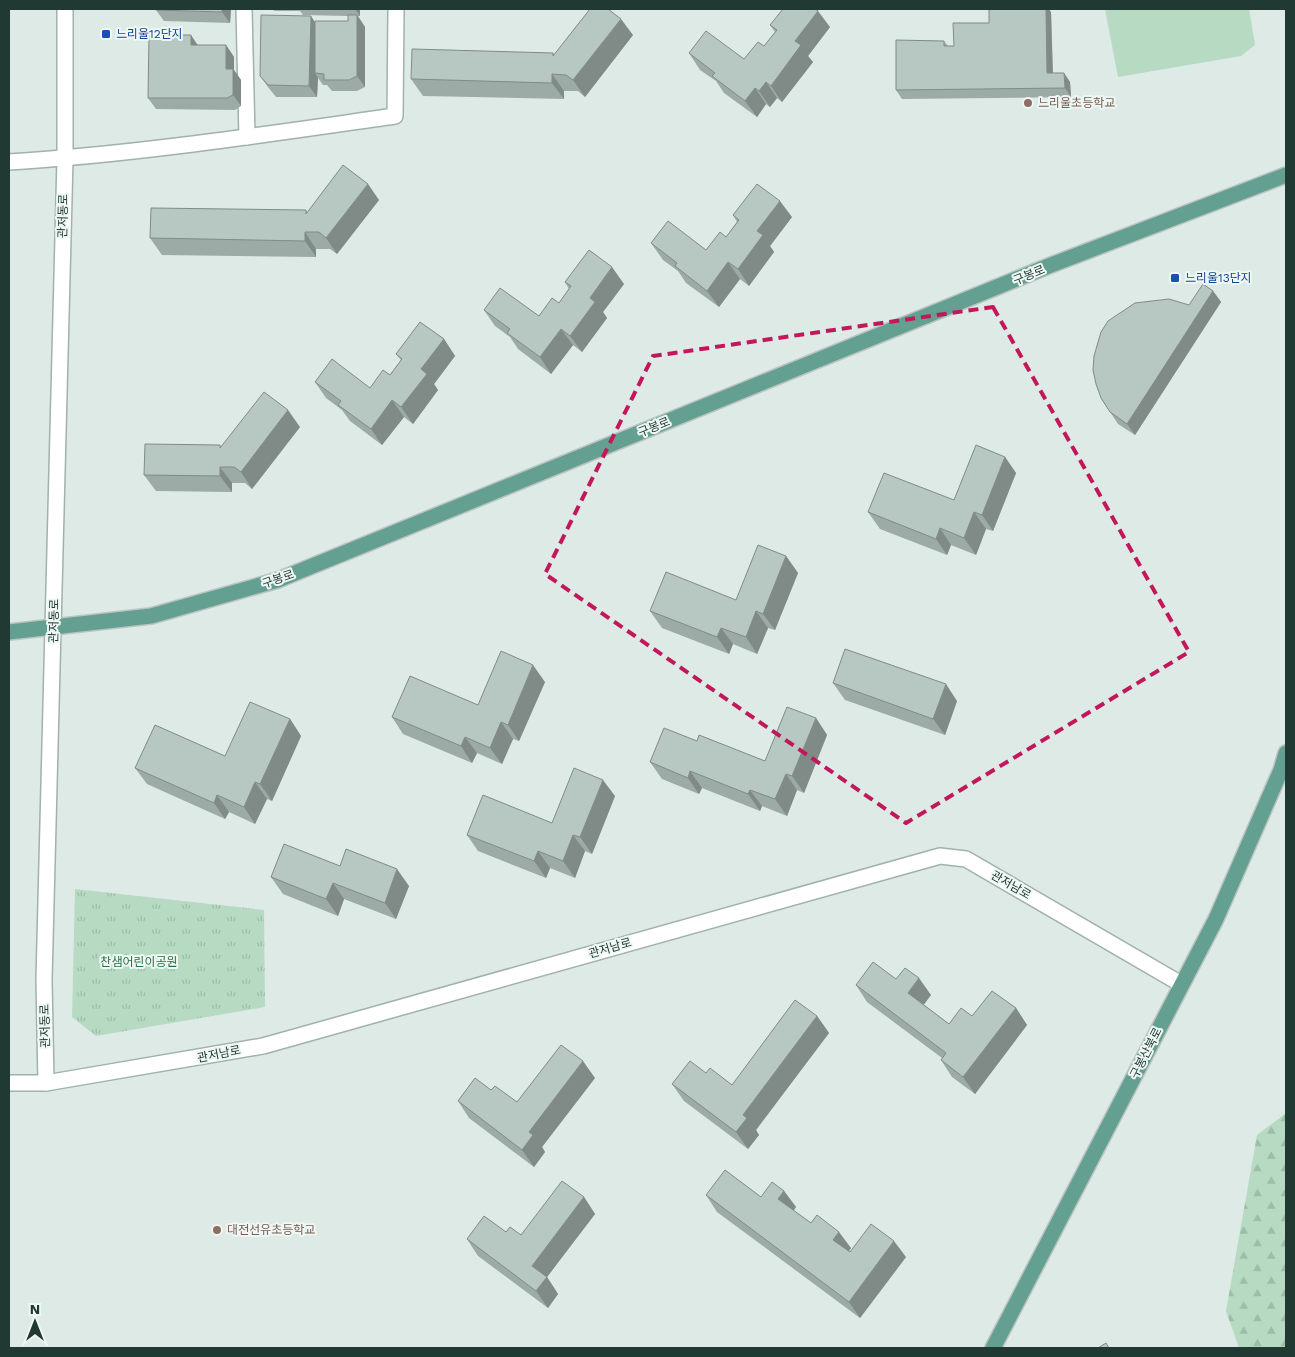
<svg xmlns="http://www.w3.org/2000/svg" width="1295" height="1357" viewBox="0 0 1295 1357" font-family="'Work Sans','Noto Sans KR',sans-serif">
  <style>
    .grass { fill: #b7dbc2 }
    .forest { fill: url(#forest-firs) }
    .park { fill: url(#park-tufts) }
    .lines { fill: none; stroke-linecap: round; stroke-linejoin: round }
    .minor-casing { stroke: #a1b1ac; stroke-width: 18 }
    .major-casing { stroke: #bcc4c2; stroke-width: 18 }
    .minor { stroke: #fff; stroke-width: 15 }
    .major { stroke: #63a092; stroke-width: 15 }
    .wall { fill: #9daba6 }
    .shaded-wall { fill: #808b87 }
    .building { fill: #b7c7c1; stroke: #808b87 }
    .marked { fill: none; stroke: #c2185b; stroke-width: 4; stroke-dasharray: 10 6; stroke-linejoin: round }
    .transit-dot { fill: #1a4fb4; stroke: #eef7f3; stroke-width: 2 }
    .education-dot { fill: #8d6e63; stroke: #eef7f3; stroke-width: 2 }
    .labels { text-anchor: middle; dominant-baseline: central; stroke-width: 4; stroke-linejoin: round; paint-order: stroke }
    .transit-label { font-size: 12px; fill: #164399; stroke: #eef7f3; text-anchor: start }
    .education-label { font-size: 12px; fill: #785e54; stroke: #eef7f3; text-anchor: start }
    .street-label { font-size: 12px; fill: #203933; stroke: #eef7f3 }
    .park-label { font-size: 12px; fill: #2a7048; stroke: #eef7f3 }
  </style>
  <defs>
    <pattern id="forest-firs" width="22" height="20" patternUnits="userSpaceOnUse" patternTransform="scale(1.25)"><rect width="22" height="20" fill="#b7dbc2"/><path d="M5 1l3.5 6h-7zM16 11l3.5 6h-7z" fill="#9dbda7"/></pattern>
    <pattern id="park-tufts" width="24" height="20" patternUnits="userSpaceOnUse" patternTransform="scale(1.25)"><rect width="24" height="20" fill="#b7dbc2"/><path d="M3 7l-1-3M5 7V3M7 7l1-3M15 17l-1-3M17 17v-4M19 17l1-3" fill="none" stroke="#9dbda7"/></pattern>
  </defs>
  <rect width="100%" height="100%" fill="#deeae5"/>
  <!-- grass -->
  <polygon class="grass" points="1105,9 1249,9 1255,45 1241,56 1118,77"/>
  <!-- forest -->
  <polygon class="forest" points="1286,1113 1286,1348 1239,1348 1226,1311 1257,1135"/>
  <!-- park -->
  <polygon class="park" points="75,889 264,910 265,1007 96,1036 72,1017"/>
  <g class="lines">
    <!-- minor casing -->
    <g class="minor-casing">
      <g id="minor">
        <polyline points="244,9 247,137"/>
        <path d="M9 162C138 154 267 134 395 116L396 9"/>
        <polyline points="9,1083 46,1083 263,1046 940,856 966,859 1181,984"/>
        <polyline points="46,1083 44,980 65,159 65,9"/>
      </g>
    </g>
    <!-- major casing -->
    <g class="major-casing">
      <g id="major">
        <polyline points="9,632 151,616 278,580 1051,265 1286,175"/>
        <polyline points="993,1348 1216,919 1281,770 1286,753"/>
      </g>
    </g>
    <!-- minor -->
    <use href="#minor" class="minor"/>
    <!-- major -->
    <use href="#major" class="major"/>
  </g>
  <!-- wall -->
  <g class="wall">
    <polygon points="231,9 230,23 164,21 156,10"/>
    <polygon points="273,9 360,9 360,16 358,16 365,27 365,87 357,91 332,91 327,85 323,85 318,78 317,97 276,97 268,87 260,76 315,23 348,21 348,16 303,15 300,11 274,11"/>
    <polygon points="1051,12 1053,73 1064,73 1070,82 1071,97 902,99 896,90 944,41 948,46 954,46 989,23"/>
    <polygon points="770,25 830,27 808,56 813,62 782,102 777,98 770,107 766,104 757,117 724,93 716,81 700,70 689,53 744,59 764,46 775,32"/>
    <polygon points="633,35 585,97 578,91 564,91 564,99 423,96 411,79 553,53 554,54"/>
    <polygon points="198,45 226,45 234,57 234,70 241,80 241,106 235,110 156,109 148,98"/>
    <polygon points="379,200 337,254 330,249 316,249 316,257 162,255 150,238 306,210 307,212"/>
    <polygon points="733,215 792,217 770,246 774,252 749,286 740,279 719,307 686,283 678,271 663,260 651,243 706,250 726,237 737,222"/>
    <polygon points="565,282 624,284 603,312 607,318 582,352 573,345 551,374 518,349 510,337 495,326 484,310 539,316 559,303 569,289"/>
    <polygon points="1213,291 1221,302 1135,435 1118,424 1101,398 1189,305"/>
    <polygon points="444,339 455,356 434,384 438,390 413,424 404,417 382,445 350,421 342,410 326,398 315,382 370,388 390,375 401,360 396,354"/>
    <polygon points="300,427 252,489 245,483 232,483 232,492 156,491 144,475 222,446"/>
    <polygon points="1005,457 1016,473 993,531 986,529 976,555 951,545 947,555 880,529 868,512 954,500"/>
    <polygon points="786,556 798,573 775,630 768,628 757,654 733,644 729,654 662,628 650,611 736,600"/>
    <polygon points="545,682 519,741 513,739 502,764 477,753 472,763 403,734 392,717 478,705"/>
    <polygon points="833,683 957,701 945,735 845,700"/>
    <polygon points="816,718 827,735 804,793 797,790 787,816 762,806 760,811 702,788 699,794 662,779 650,762 697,741 765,761"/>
    <polygon points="290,719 301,736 272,801 267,799 255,824 229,812 225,819 147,784 135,768 225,756"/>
    <polygon points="615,796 592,854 585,851 575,878 550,868 546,878 478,851 467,835 552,823"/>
    <polygon points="340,866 409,886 396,919 344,899 338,916 283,894 271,877"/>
    <polygon points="896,979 931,995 923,1004 949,1024 972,1016 1016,1008 1027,1025 975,1094 952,1077 941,1060 942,1058 867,1002 856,985"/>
    <polygon points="817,1016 829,1033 756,1130 759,1135 748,1149 684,1101 672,1084 706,1073 732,1085"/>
    <polygon points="595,1078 542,1147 545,1152 534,1167 469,1118 458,1101 491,1090 517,1102"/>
    <polygon points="784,1191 796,1207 793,1210 811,1223 851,1248 849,1251 850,1252 906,1257 860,1318 717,1212 706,1195 761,1197"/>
    <polygon points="584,1197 595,1214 547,1277 558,1294 548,1308 478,1256 467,1239 506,1232 521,1235"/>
  </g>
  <!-- shaded-wall -->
  <g class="shaded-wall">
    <polygon points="222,9 231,9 230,23 222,12"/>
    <polygon points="355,9 360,9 360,16"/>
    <polygon points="1046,9 1049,9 1051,12 1053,82 1047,73"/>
    <polygon points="818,11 830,27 808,56 813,62 782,102 771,86 795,41"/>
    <polygon points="357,15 365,27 365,87 357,76"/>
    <polygon points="311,16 319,28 315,73 318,78 317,97 309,86"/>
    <polygon points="621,19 633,35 585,97 573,80"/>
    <polygon points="191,35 199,47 191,45"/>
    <polygon points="226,45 234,57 234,70 241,80 241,106 233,95 226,69"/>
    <polygon points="1064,73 1070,82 1071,97 1065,88"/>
    <polygon points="552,74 564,91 564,99 552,83"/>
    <polygon points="766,82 777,98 770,107 759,91"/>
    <polygon points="755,88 766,104 757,117 745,101"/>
    <polygon points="368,184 379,200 337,254 326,238"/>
    <polygon points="780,201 792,217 770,246 774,252 749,286 738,269 757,231"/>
    <polygon points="305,232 316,249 316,257 305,241"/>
    <polygon points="728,262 740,279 719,307 707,291"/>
    <polygon points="612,267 624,284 603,312 607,318 582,352 570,336 590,298"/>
    <polygon points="1213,291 1221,302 1135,435 1127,424"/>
    <polygon points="561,329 573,345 551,374 540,357"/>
    <polygon points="444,339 455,356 434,384 438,390 413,424 401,407 421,369"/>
    <polygon points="392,400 404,417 382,445 371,429"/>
    <polygon points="288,410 300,427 252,489 241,472"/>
    <polygon points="1005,457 1016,473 993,531 982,515"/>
    <polygon points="220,467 232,483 232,492 220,476"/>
    <polygon points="974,512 986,529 976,555 964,538"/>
    <polygon points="940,528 951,545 947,555 936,539"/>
    <polygon points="786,556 798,573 775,630 763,614"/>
    <polygon points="756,611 768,628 757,654 746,637"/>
    <polygon points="721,628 733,644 729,654 717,637"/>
    <polygon points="533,665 545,682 519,741 508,725"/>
    <polygon points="946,684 957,701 945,735 933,719"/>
    <polygon points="816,718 827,735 804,793 792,776"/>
    <polygon points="290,719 301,736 272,801 260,784"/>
    <polygon points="501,722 513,739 502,764 490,748"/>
    <polygon points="465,737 477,753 472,763 461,746"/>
    <polygon points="690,771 702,788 699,794 688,778"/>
    <polygon points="786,774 797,790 787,816 775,799"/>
    <polygon points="603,780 615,796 592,854 580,837"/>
    <polygon points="255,782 267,799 255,824 244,807"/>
    <polygon points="750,790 762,806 760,811 748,794"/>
    <polygon points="217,795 229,812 225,819 214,803"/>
    <polygon points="573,835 585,851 575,878 563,861"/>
    <polygon points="538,851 550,868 546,878 534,861"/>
    <polygon points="397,869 409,886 396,919 385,903"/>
    <polygon points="333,883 344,899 338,916 326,899"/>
    <polygon points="919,978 931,995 920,1010 908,993"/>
    <polygon points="1016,1008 1027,1025 975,1094 963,1077"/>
    <polygon points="817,1016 829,1033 756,1130 759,1135 748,1149 736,1132 743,1115"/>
    <polygon points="583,1061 595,1078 542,1147 545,1152 534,1167 522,1150 529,1132"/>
    <polygon points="784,1191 796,1207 790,1216 778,1199"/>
    <polygon points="584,1197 595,1214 547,1277 558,1294 548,1308 536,1291 532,1266"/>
    <polygon points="839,1232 851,1248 845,1256 833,1240"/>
    <polygon points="894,1241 906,1257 860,1318 849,1302"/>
  </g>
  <!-- building -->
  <g class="building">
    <polygon points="156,9 222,9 222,12 156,10"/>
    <polygon points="590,9 608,9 621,19 573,80 566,75 552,74 552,83 411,79 412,49 553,53 553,56"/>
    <polygon points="783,9 815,9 818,11 795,41 801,45 771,86 766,82 759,91 755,88 745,101 712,76 715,73 689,53 706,31 744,59 758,42 764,46 777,30 770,25"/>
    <polygon points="989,9 1046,9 1047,73 1064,73 1065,88 896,90 896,40 944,41 944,46 954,46 953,23 989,23"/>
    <polygon points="261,15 311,16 309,86 268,85 260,76"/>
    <polygon points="348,15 357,15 357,76 349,80 324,80 324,74 315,73 315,21 348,21"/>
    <polygon points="149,35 191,35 191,45 226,45 226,69 233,69 233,95 227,98 148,98"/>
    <polygon points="343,165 368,184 326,238 319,232 305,232 305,241 150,238 151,208 306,210 306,214"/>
    <polygon points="757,184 780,201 757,231 763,235 738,269 728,262 707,291 675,266 677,263 651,243 668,221 706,250 720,232 726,237 739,220 733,215"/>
    <polygon points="589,250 612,267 590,298 595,302 570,336 561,329 540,357 507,333 510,329 484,310 500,288 539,316 552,298 559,303 571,286 565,282"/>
    <polygon points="1203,284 1213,291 1127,424 1110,412 1101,398 1096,384 1093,370 1094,356 1101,332 1108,321 1135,303 1169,299 1189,305"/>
    <polygon points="420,322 444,339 421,369 427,374 401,407 392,400 371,429 338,405 341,401 315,382 332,359 370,388 383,370 390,375 402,359 396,354"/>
    <polygon points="264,392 288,410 241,472 234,467 220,467 220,476 144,475 145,444 220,445 220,448"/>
    <polygon points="976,445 1005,457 982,515 974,512 964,538 940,528 936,539 868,512 884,473 954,500"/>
    <polygon points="758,545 786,556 763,614 756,611 746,637 721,628 717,637 650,611 666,572 736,600"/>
    <polygon points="845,649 946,684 933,719 833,683"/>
    <polygon points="501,651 533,665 508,725 501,722 490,748 465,737 461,746 392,717 410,676 478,705"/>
    <polygon points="250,702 290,719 260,784 255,782 244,807 217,795 214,803 135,768 155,725 225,756"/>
    <polygon points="787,707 816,718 792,776 786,774 775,799 750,790 748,794 690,771 688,778 650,762 664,728 697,741 699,735 765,761"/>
    <polygon points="574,768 603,780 580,837 573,835 563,861 538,851 534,861 467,835 483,795 552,823"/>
    <polygon points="284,844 340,866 346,849 397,869 385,903 333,883 326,899 271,877"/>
    <polygon points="873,962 896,979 905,968 919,978 908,993 949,1024 961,1008 972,1016 992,991 1016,1008 963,1077 941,1060 946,1053 856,985"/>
    <polygon points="795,1000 817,1016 743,1115 747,1118 736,1132 672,1084 690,1061 706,1073 710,1068 732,1085"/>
    <polygon points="561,1045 583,1061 529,1132 533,1135 522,1150 458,1101 475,1078 491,1090 495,1086 517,1102"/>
    <polygon points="725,1170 761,1197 772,1182 784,1191 778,1199 811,1223 817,1215 839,1232 833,1240 850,1252 871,1224 894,1241 849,1302 706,1195"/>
    <polygon points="562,1181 584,1197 532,1266 547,1277 536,1291 467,1239 484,1216 506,1232 510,1227 521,1235"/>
    <polygon points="1106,1343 1109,1348 1098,1348"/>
  </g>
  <!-- marked area -->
  <path class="marked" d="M993 307 1189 652 906 823 545 574 653 356Z"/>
  <!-- markers -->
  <g class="transit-dot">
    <rect x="101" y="29" width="10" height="10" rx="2.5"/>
    <rect x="1170" y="273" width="10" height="10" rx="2.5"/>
  </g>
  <g class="education-dot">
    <circle cx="1028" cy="103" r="5"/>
    <circle cx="217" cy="1230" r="5"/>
  </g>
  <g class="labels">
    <!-- transit labels -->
    <g class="transit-label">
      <text x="116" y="34">느리울12단지</text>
      <text x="1185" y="278">느리울13단지</text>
    </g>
    <!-- education labels -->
    <g class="education-label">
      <text x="1038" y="103">느리울초등학교</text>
      <text x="227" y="1230">대전선유초등학교</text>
    </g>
    <!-- street labels -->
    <g class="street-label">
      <text transform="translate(63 216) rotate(-89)">관저동로</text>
      <text transform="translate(1029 275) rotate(-22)">구봉로</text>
      <text transform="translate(654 427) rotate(-22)">구봉로</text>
      <text transform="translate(278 579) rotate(-19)">구봉로</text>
      <text transform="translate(54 621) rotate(-89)">관저동로</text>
      <text transform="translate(1011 885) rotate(30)">관저남로</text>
      <text transform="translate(610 948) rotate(-16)">관저남로</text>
      <text transform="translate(45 1026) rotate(-91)">관저동로</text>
      <text transform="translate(1146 1053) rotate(-63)">구봉산북로</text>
      <text transform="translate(219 1054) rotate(-11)">관저남로</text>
    </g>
    <!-- park labels -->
    <g class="park-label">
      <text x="139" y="962">찬샘어린이공원</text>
    </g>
  </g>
  <!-- border -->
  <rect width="1295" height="1357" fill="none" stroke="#203933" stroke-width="20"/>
  <!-- north arrow -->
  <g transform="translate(35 1322)" stroke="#eef7f3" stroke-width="4" paint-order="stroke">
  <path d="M0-4L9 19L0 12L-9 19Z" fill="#203933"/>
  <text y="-8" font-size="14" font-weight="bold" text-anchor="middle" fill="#203933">N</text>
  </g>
</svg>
